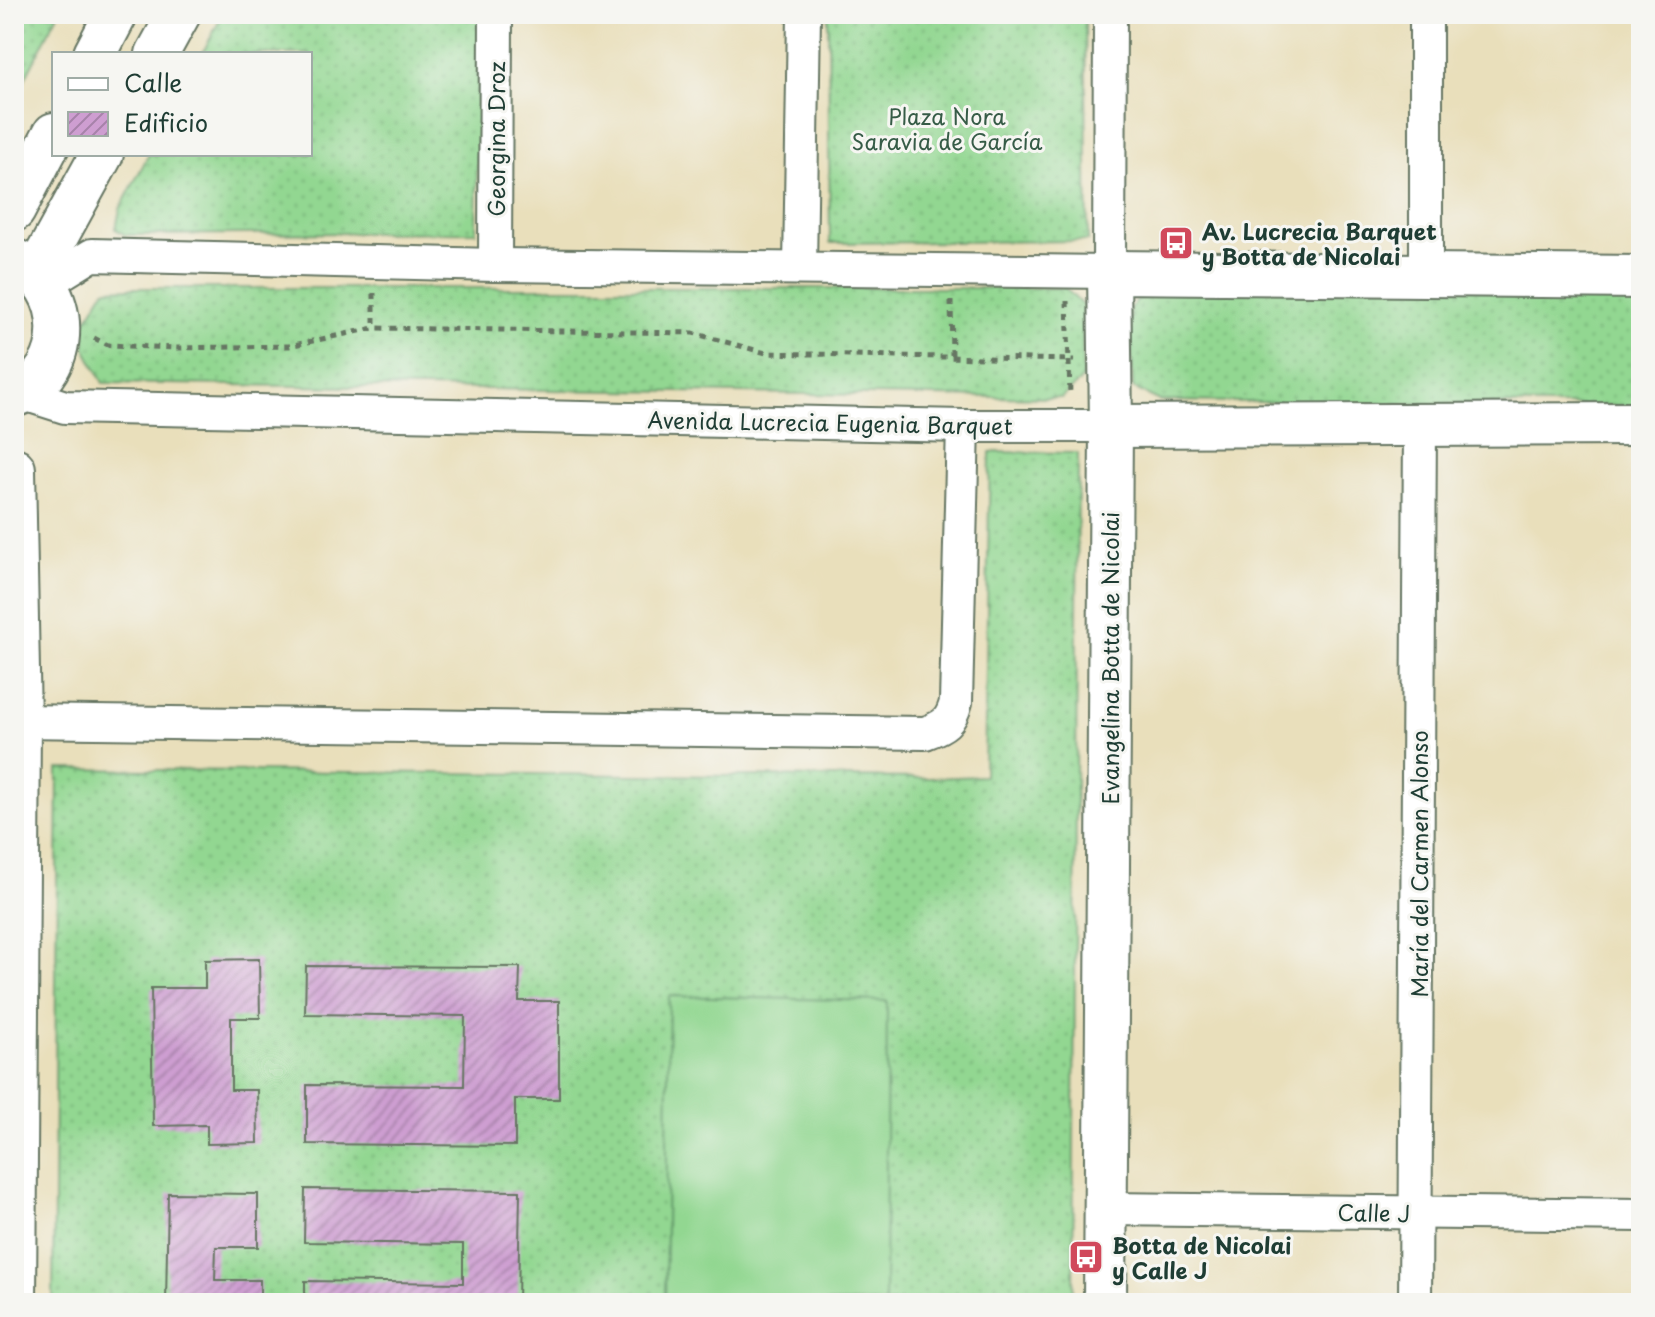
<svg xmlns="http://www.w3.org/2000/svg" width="1655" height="1317" viewBox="0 0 1655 1317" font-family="'Playpen Sans',sans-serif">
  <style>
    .grass { fill: url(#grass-dots); stroke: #588a62; stroke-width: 2 }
    .garden { fill: #92d791; stroke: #588a62; stroke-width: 2 }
    .building { fill: url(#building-hatch) }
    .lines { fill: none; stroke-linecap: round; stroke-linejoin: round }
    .minor-casing { stroke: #667663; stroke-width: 36 }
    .tertiary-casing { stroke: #667663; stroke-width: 46 }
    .path { stroke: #667663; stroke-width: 5; stroke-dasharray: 6 6; stroke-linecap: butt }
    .minor { stroke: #fff; stroke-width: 32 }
    .tertiary { stroke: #fff; stroke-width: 42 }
    .labels { text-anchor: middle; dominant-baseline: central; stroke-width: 6; stroke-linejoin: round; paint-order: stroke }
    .park-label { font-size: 22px; fill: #365c47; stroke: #f6f6f2 }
    .street-label { font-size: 22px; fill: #1f3d34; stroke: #f6f6f2 }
    .poi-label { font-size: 22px; font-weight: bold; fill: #1f3d34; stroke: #f6f6f2; text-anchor: start }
  </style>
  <defs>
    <pattern id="grass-dots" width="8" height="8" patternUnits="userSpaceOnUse" patternTransform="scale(2)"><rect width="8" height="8" fill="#92d791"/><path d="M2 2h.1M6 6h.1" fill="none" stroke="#7db97e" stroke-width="1.8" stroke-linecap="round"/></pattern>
    <pattern id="building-hatch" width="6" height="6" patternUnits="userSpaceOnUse" patternTransform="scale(2)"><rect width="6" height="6" fill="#ce9ed1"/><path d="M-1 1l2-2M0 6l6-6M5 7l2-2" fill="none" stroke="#a782aa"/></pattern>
  </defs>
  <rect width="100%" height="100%" fill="#f6f6f2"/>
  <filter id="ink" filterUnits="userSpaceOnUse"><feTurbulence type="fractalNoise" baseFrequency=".0125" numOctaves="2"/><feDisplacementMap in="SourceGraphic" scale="16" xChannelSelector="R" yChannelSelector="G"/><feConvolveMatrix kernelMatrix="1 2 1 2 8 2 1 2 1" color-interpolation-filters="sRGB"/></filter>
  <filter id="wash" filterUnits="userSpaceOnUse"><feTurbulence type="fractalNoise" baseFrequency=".006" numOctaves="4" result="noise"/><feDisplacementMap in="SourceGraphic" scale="32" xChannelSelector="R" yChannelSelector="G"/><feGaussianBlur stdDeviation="1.8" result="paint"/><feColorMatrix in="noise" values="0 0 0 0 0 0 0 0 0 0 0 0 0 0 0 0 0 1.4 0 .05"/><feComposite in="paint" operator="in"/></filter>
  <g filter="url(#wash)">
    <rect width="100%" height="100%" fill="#e9dfbb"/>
    <!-- grass -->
    <g class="grass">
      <polygon points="14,14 58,14 14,100"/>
      <polygon points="223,14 480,14 476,232 125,235 116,229 120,209 149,154 310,154 310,54 202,54"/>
      <polygon points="828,14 1085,14 1088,241 830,243"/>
      <polygon points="1154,285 1641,287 1641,406 1160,401 1133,388 1130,308"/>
      <polygon points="135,288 1065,288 1083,306 1082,379 1061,398 103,383 85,348 85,322 105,289"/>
      <polygon points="990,452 1078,453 1073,1303 53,1303 58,769 928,778 984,776"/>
    </g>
    <!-- garden -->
    <polygon class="garden" points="669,996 887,1001 885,1303 665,1303"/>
    <g id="blocks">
      <!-- building -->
      <g class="building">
        <polygon points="259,959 260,1018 231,1018 231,1090 257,1090 258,1143 207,1144 207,1125 153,1126 151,988 205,988 205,960"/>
        <polygon points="306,966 520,967 519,1001 559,1001 559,1099 515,1099 515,1146 307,1144 307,1085 464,1086 465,1016 305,1014"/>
        <polygon points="305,1189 520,1191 518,1303 305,1303 305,1281 463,1283 463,1244 304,1242"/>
        <polygon points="168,1193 258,1194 258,1247 216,1247 215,1280 260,1280 260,1303 166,1303"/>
      </g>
    </g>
  </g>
  <g filter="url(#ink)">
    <use href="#blocks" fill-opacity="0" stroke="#667663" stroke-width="2"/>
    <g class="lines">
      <!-- minor casing -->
      <g class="minor-casing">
        <g id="minor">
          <polyline points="1426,14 1426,275"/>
          <polyline points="495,265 496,14"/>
          <polyline points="800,268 804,14"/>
          <polyline points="45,284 92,255 495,265 1109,272 1110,14"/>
          <polyline points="21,393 65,407 963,426 1111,426"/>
          <path d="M19 721 925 733C944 726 951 722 956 702L963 426"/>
          <polyline points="1106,1209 1641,1215"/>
          <polyline points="1415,1303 1420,424"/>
        </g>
      </g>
      <!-- tertiary casing -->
      <g class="tertiary-casing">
        <g id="tertiary">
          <polyline points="95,54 116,14"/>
          <polyline points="157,54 179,14"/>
          <polyline points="14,210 54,134"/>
          <path d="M14 260C72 284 74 373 14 396"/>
          <polyline points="36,274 102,154"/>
          <polyline points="1111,426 1641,424"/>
          <polyline points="14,469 19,721 15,1303"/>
          <polyline points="1105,1303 1111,426 1109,272 1641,277"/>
        </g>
      </g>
      <!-- path -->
      <g class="path">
        <polyline points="374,293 374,328"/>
        <polyline points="951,301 952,356"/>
        <polyline points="1067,301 1070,394"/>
        <polyline points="94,338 108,345 177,348 289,346 374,328 693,333 766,353 1074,360"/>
      </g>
      <!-- minor -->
      <use href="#minor" class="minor"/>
      <!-- tertiary -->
      <use href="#tertiary" class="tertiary"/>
    </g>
  </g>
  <!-- icons -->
  <defs>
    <g id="bus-square" transform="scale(1.8)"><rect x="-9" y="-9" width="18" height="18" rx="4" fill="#d1495b" stroke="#f6f6f2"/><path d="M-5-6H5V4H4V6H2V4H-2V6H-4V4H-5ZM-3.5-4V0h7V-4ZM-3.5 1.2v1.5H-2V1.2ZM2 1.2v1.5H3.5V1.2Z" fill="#fff"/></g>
  </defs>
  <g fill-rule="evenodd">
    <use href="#bus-square" x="1176" y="243"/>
    <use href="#bus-square" x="1086" y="1257"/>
  </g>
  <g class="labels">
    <!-- park labels -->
    <g class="park-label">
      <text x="947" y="115">Plaza Nora<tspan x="947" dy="25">Saravia de García</tspan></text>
    </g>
    <!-- street labels -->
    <g class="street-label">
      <text transform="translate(495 139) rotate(-90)">Georgina Droz</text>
      <text transform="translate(830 422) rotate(1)">Avenida Lucrecia Eugenia Barquet</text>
      <text transform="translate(1109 658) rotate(-90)">Evangelina Botta de Nicolai</text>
      <text transform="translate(1418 864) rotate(-90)">María del Carmen Alonso</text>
      <text transform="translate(1374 1212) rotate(1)">Calle J</text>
    </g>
    <!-- poi labels -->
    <g class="poi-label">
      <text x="1202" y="230">Av. Lucrecia Barquet<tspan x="1202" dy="25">y Botta de Nicolai</tspan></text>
      <text x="1112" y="1244">Botta de Nicolai<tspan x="1112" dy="25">y Calle J</tspan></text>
    </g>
  </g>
  <!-- margin -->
  <rect width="1655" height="1317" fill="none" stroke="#f6f6f2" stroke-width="48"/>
  <!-- legend -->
  <rect x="52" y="52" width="260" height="104" fill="#f6f6f2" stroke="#a0aca6" stroke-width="2"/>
  <rect x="68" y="78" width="40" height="12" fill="#ffffff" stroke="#a0aca6" stroke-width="2"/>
  <text x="124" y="92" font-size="24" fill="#1f3d34">Calle</text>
  <rect x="68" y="112" width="40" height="24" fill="url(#building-hatch)" stroke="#a0aca6" stroke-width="2"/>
  <text x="124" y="132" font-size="24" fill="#1f3d34">Edificio</text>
</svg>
